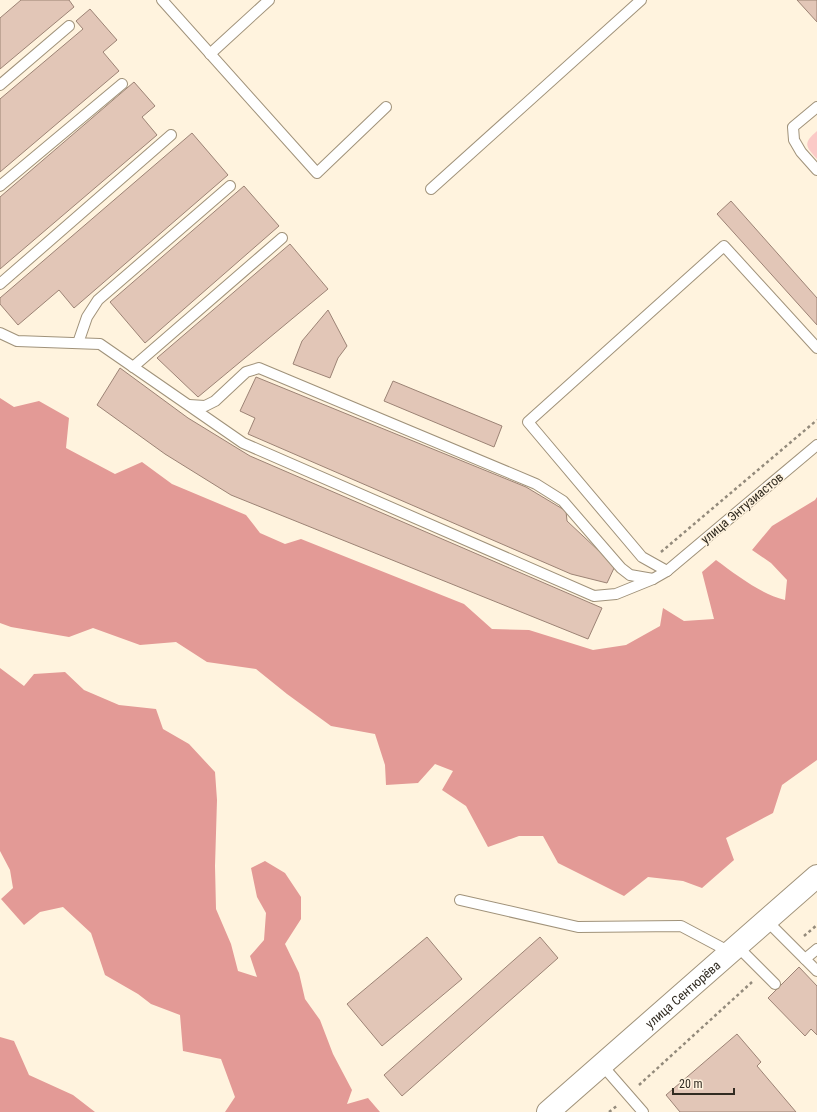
<svg xmlns="http://www.w3.org/2000/svg" width="817" height="1112" viewBox="0 0 817 1112" font-family="'Roboto Condensed',sans-serif">
  <style>
    .green { fill: #fbcac7 }
    .forest { fill: #e39a96 }
    .building { fill: #e2c6b7; stroke: #9c8375 }
    .lines { fill: none; stroke-linecap: round; stroke-linejoin: round }
    .lane-casing { stroke: #a0927a; stroke-width: 12 }
    .secondary-casing { stroke: #a0927a; stroke-width: 24 }
    .path { stroke: #938a7b; stroke-width: 2.5; stroke-dasharray: 3 3; stroke-linecap: butt }
    .lane { stroke: #fff; stroke-width: 10 }
    .secondary { stroke: #fff; stroke-width: 22 }
    .labels { text-anchor: middle; dominant-baseline: central; stroke-width: 3; stroke-linejoin: round; paint-order: stroke }
    .street-label { font-size: 13px; fill: #312b21; stroke: #fff3de }
  </style>
  <rect width="100%" height="100%" fill="#fff3de"/>
  <!-- green -->
  <path class="green" d="M817 131V159C805 146 803 143 817 131Z"/>
  <!-- forest -->
  <g class="forest">
    <path d="M0 398 14 407 39 401 69 418 66 448 115 474 142 462 172 484 246 515 260 533 285 544 301 539 464 604 492 629 529 630 593 650 626 645 660 626 663 608 684 621 714 619 702 572 716 560C738 576 759 593 785 600L787 580 771 563 752 550 772 526 815 500 817 497V760L782 785 773 813 726 838 734 860 702 888 683 881 648 877 624 896 558 863 543 836H519L488 847 466 806 442 790 453 771 435 764 418 783 386 785 385 765 375 734 331 726 287 694 256 669 207 662 176 642 140 645 93 628 69 637 11 627 0 623Z"/>
    <polygon points="0,668 24,686 34,674 65,672 84,690 119,705 156,709 163,729 189,744 215,772 217,800 215,866 216,909 231,944 238,971 257,977 250,956 264,940 266,913 257,897 251,868 265,861 285,873 301,897 301,919 285,944 299,973 305,999 320,1020 333,1054 352,1090 347,1104 368,1098 380,1112 225,1112 235,1097 221,1059 183,1051 180,1015 151,1004 138,994 105,975 91,933 63,907 40,912 24,925 1,899 13,888 10,870 0,851"/>
    <polygon points="0,1037 14,1041 29,1075 73,1095 95,1112 0,1112"/>
  </g>
  <!-- building -->
  <g class="building">
    <polygon points="21,0 69,0 74,7 0,69 0,18"/>
    <polygon points="797,0 817,0 817,22"/>
    <polygon points="90,9 117,40 103,52 119,71 0,172 0,99 83,29 76,21"/>
    <polygon points="134,82 155,106 142,117 157,135 0,269 0,197"/>
    <polygon points="192,133 228,175 74,308 59,290 18,325 0,304 0,298"/>
    <polygon points="244,186 279,226 145,343 110,302"/>
    <polygon points="731,201 817,298 817,325 717,214"/>
    <polygon points="290,244 328,289 198,397 157,358"/>
    <polygon points="328,310 347,346 338,358 330,378 293,364 302,341"/>
    <polygon points="120,368 188,418 250,456 602,608 588,639 231,495 165,454 97,405"/>
    <polygon points="256,377 526,487 566,511 567,521 615,566 607,583 571,574 248,434 255,418 240,411"/>
    <polygon points="393,381 502,426 494,447 384,401"/>
    <polygon points="427,937 462,979 382,1046 347,1004"/>
    <polygon points="540,937 558,958 402,1096 384,1075"/>
    <polygon points="799,967 817,986 817,1035 811,1029 805,1036 768,998"/>
    <polygon points="737,1034 761,1062 757,1066 796,1112 680,1112 666,1095"/>
  </g>
  <g class="lines">
    <!-- lane casing -->
    <g class="lane-casing">
      <g id="lane">
        <polyline points="162,0 317,173 386,107"/>
        <polyline points="210,54 269,0"/>
        <polyline points="0,85 69,26"/>
        <polyline points="817,107 793,127 794,140 801,152 817,170"/>
        <polyline points="0,186 122,84"/>
        <polyline points="431,189 641,0"/>
        <polyline points="0,284 171,135"/>
        <polyline points="0,333 17,341 100,344 243,443 594,596 616,594 653,579 667,571 817,445"/>
        <polyline points="78,343 87,317 98,300 230,186"/>
        <polyline points="133,367 282,238"/>
        <polyline points="189,405 205,406 215,401 246,372 259,368 536,484 563,501 621,568 630,575 653,579"/>
        <polyline points="667,571 642,557 528,422 724,246 817,348"/>
        <polyline points="460,900 578,927 681,926 730,952"/>
        <polyline points="766,920 817,971"/>
        <polyline points="737,946 775,984"/>
        <polyline points="805,959 817,949"/>
        <polyline points="602,1065 643,1112"/>
      </g>
    </g>
    <!-- secondary casing -->
    <g class="secondary-casing">
      <g id="secondary">
        <path id="s1" d="M548 1112 817 876"/>
      </g>
    </g>
    <!-- path -->
    <g class="path">
      <polyline points="661,552 817,420"/>
      <polyline points="804,936 817,925"/>
      <polyline points="639,1085 752,982"/>
      <polyline points="609,1112 618,1105"/>
    </g>
    <!-- lane -->
    <use href="#lane" class="lane"/>
    <!-- secondary -->
    <use href="#secondary" class="secondary"/>
  </g>
  <g class="labels">
    <!-- street labels -->
    <g class="street-label">
      <text transform="translate(742 508) rotate(-40)">улица Энтузиастов</text>
      <text stroke="none"><textPath href="#s1" startOffset="179">улица Сентюрёва</textPath></text>
    </g>
  </g>
  <!-- scale -->
  <path d="M673 1088v6h61v-6" fill="none" stroke="#312b21" stroke-width="2"/>
  <text x="679" y="1088" font-size="12" fill="#312b21" stroke="#fff3de" stroke-width="3" paint-order="stroke">20 m</text>
</svg>
